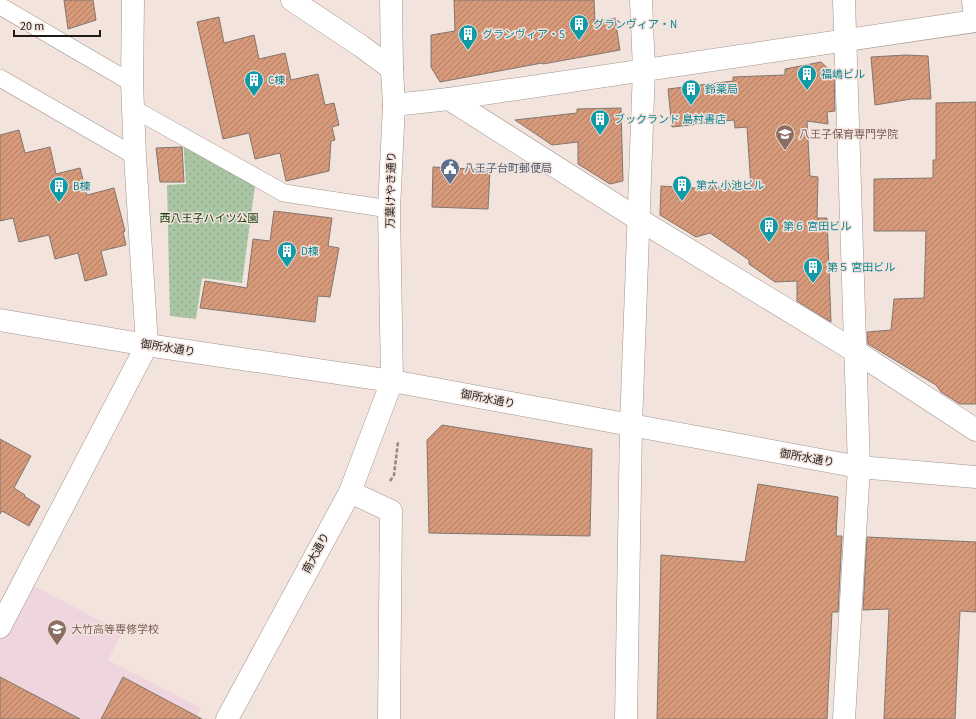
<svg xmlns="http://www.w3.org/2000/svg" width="976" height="719" viewBox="0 0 976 719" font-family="'Source Sans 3','Noto Sans JP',sans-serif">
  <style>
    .education { fill: #eed5de }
    .park { fill: url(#park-dots) }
    .building { fill: url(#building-hatch); stroke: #82766f }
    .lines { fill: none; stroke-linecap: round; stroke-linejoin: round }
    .service-casing { stroke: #a2958e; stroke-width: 18 }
    .pedestrian-casing { stroke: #a2958e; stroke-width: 23 }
    .minor-casing { stroke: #a2958e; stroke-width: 23 }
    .tertiary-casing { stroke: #a2958e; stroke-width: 23 }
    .path { stroke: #918682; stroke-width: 2.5; stroke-dasharray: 4 2; stroke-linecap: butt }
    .service { stroke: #fff; stroke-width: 17 }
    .pedestrian { stroke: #fff; stroke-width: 22 }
    .minor { stroke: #fff; stroke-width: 22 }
    .tertiary { stroke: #fff; stroke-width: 22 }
    .labels { text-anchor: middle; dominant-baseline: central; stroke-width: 3; stroke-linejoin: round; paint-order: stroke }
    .culture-label { font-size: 11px; fill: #0d838f; stroke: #f2e3dc; text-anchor: start }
    .education-label { font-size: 11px; fill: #785e54; stroke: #f2e3dc; text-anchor: start }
    .service-label { font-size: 11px; fill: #4e5e75; stroke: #f2e3dc; text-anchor: start }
    .street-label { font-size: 11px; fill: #1f1a18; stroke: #f2e3dc }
    .park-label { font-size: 11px; fill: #0c3805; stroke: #f2e3dc }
  </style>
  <defs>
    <pattern id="park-dots" width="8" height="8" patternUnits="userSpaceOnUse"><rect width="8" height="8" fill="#a9c5a4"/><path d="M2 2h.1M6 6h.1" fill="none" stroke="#91a98c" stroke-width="1.8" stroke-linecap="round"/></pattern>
    <pattern id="building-hatch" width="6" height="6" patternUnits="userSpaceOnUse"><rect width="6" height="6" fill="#d6997a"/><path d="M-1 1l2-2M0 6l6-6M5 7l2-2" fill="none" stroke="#ad7c63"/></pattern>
  </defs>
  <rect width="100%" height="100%" fill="#f2e3dc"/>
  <!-- education -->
  <polygon class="education" points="24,581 122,632 108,660 201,708 195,719 0,719 0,627"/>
  <!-- park -->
  <polygon class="park" points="183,136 256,178 242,283 202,278 196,319 170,316 167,185 186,184"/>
  <!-- building -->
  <g class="building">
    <polygon points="64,0 93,0 96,20 68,29"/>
    <polygon points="454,0 594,0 595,22 615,18 620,50 543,64 542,63 440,82 431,67 431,35 455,31"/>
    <polygon points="219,17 224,43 254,35 259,59 285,53 291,80 318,74 325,105 334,103 339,125 332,127 335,140 331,141 329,171 286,181 280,153 255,159 249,133 223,139 197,22"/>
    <polygon points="906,55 928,56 931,99 911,99 875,105 871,57"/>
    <polygon points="821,62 834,74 835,111 827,112 828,124 807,121 810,176 818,177 817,218 827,218 831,322 797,301 797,281 775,282 749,264 749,260 710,233 696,237 660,215 661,186 712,189 712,187 751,188 747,127 735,128 734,120 672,127 668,89 733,81 733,77 785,75 785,69"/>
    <polygon points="976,102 976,404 960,404 941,392 936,385 868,344 867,332 891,330 894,299 924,298 926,231 874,231 874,179 933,178 933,160 936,160 936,103"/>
    <polygon points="621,108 623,181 610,184 578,164 578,142 552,145 515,120 577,113 577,109"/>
    <polygon points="19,130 25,153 50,147 56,174 80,168 87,195 114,188 125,231 123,232 126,245 101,251 107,275 85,281 78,253 55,259 49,235 19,242 13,218 0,221 0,135"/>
    <polygon points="182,147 184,182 160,182 156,148"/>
    <polygon points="433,167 490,170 488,209 432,207"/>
    <polygon points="274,211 332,218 328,246 339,248 330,297 318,296 315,322 200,308 205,281 247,288 253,239 270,241"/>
    <polygon points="442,425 592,449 590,536 429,533 427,440"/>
    <polygon points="0,439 31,456 14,488 25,495 24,496 40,506 29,526 2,511 0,514"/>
    <polygon points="758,484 838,497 836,536 842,536 838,612 832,612 827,719 657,719 661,555 745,562"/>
    <polygon points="867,537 976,542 976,612 960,611 955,719 884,719 889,609 863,610"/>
    <polygon points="0,677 80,719 0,719"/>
    <polygon points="123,677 202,719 101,719"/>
  </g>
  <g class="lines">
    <!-- service casing -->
    <g class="service-casing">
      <g id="service">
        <polyline points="0,6 132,83"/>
        <polyline points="0,78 135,156"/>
        <polyline points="134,109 284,193 389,209"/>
      </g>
    </g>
    <!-- pedestrian casing -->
    <g class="pedestrian-casing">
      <polyline id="pedestrian" points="973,0 975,21"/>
    </g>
    <!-- minor casing -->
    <g class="minor-casing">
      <g id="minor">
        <polyline points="292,0 361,46 392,69"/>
        <polyline points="844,0 859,467 844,719"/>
        <polyline points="449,99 976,21"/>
        <polyline points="394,105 449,99 638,219 855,351 976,430"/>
        <polyline points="350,492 391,511 389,719"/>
        <polyline points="0,627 147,345 135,156 132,83 133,0"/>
        <polyline points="626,719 631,426 644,69 641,0"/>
      </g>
    </g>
    <!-- tertiary casing -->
    <g class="tertiary-casing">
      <g id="tertiary">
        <polyline points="0,320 147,345 392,381 859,467 976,477"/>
        <polyline points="227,719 350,492 392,381 389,209 394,105 392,69 391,0"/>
      </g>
    </g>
    <!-- path -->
    <polyline class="path" points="390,481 394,475 398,442"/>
    <!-- service -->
    <use href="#service" class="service"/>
    <!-- pedestrian -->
    <use href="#pedestrian" class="pedestrian"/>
    <!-- minor -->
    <use href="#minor" class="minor"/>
    <!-- tertiary -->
    <use href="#tertiary" class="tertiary"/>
  </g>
  <!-- icons -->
  <defs>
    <g id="building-pin" transform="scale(1)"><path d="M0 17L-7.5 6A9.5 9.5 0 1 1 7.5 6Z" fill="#0f9aa8" stroke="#f2e3dc"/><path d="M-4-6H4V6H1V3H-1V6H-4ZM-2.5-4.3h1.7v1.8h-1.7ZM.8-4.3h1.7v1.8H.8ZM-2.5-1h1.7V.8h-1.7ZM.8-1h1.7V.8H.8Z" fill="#fff"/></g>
    <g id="university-pin" transform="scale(1)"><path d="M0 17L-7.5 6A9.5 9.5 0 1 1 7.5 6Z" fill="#8d6e63" stroke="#f2e3dc"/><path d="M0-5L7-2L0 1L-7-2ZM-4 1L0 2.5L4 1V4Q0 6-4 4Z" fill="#fff"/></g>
    <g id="civic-pin" transform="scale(1)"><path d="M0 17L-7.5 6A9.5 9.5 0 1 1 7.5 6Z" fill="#5c6f8a" stroke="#f2e3dc"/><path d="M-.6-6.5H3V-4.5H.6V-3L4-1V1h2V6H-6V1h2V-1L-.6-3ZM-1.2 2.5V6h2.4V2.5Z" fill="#fff"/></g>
  </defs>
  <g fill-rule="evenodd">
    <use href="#building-pin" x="579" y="24"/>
    <use href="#building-pin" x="468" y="34"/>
    <use href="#building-pin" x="807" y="74"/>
    <use href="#building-pin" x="254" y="80"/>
    <use href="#building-pin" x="691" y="89"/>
    <use href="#building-pin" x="600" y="119"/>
    <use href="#university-pin" x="785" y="134"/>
    <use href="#civic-pin" x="450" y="168"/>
    <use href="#building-pin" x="682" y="185"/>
    <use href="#building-pin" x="59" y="186"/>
    <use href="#building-pin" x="769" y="226"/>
    <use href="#building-pin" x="287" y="251"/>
    <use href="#building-pin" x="813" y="267"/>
    <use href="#university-pin" x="57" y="629"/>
  </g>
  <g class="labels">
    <!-- culture labels -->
    <g class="culture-label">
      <text x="593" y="24">グランヴィア・N</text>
      <text x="482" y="34">グランヴィア・S</text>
      <text x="821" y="74">福嶋ビル</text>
      <text x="268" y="80">C棟</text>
      <text x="705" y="89">鈴薬局</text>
      <text x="614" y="119">ブックランド 島村書店</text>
      <text x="696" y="185">第六 小池ビル</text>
      <text x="73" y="186">B棟</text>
      <text x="783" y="226">第６ 宮田ビル</text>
      <text x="301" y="251">D棟</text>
      <text x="827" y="267">第５ 宮田ビル</text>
    </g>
    <!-- education labels -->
    <g class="education-label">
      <text x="799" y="134">八王子保育専門学院</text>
      <text x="71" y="629">大竹高等専修学校</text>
    </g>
    <!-- service labels -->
    <g class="service-label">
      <text x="464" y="168">八王子台町郵便局</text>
    </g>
    <!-- street labels -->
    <g class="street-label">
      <text transform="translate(391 190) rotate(-89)">万葉けやき通り</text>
      <text transform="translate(168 348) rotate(9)">御所水通り</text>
      <text transform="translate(488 399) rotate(11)">御所水通り</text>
      <text transform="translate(807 458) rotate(10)">御所水通り</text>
      <text transform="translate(316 553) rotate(-62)">南大通り</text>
    </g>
    <!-- park labels -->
    <g class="park-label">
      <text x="209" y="218">西八王子ハイツ公園</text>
    </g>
  </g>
  <!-- scale -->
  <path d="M14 30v6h86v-6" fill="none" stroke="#1f1a18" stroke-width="2"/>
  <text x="20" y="30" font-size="12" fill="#1f1a18" stroke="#f2e3dc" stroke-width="3" paint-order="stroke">20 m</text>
</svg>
